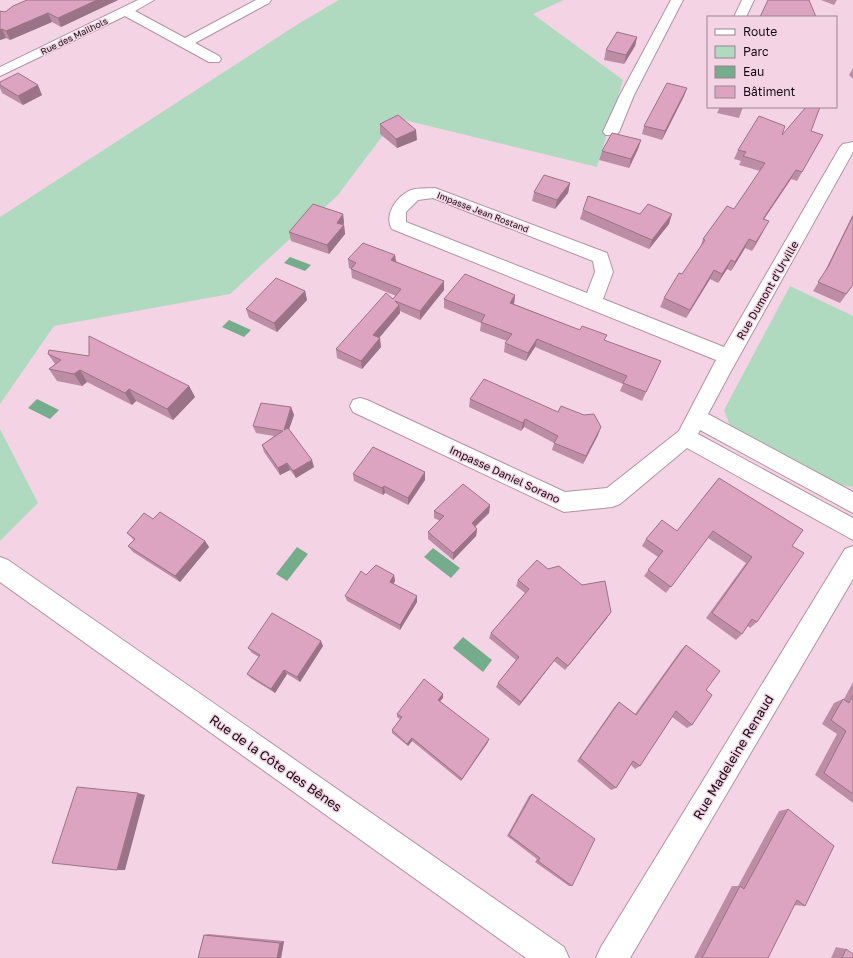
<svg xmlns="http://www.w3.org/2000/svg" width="853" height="958" viewBox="0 0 853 958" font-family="'Golos Text',sans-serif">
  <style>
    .green { fill: #afdabf }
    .water { fill: #75ad8c }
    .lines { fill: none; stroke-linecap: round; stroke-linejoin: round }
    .street-casing { stroke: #b293a2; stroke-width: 2 }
    .street { fill: #fff; fill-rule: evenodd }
    .wall { fill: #bd8da6 }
    .shaded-wall { fill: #9a7387 }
    .building { fill: #dca4c1; stroke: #9a7387 }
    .labels { text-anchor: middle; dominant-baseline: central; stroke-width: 3; stroke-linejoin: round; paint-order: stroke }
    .far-street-label { font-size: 9px; fill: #14090f; stroke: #f4d4e4 }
    .street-label { font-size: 11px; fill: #14090f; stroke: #f4d4e4 }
    .near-street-label { font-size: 13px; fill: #14090f; stroke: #f4d4e4 }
  </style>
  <rect width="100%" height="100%" fill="#f4d4e4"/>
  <!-- green -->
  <g class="green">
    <polygon points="339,0 564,0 533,14 623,80 597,167 396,118 338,195 230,294 54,326 0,404 0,217 298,24"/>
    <polygon points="790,286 853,316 853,487 835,484 730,426 724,410"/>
    <polygon points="0,429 38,503 0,541"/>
  </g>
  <!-- water -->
  <g class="water">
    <polygon points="290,257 311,265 305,271 284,263"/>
    <polygon points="229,320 251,330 244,337 222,327"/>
    <polygon points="37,399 59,410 50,419 28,408"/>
    <polygon points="297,547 308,554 287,581 276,574"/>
    <polygon points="433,548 460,568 451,578 424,557"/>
    <polygon points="463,637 492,660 483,672 453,648"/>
  </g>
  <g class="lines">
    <!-- street casing -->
    <g class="street-casing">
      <g id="street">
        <polygon points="138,0 154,0 135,11 185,38 256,0 271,0 269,3 195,43 219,56 221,59 219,62 209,62 125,16 0,76 0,67"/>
        <polygon points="671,0 683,0 634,95 619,132 616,135 606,135 603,132 620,95"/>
        <polygon points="742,0 754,0 746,17 734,17"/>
        <path d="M853 142V152L731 371 708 414 853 492V513L700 430 698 434 853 518V540L687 448 620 504 612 507 564 512 353 412 350 406 353 400 360 398 367 400 565 492 607 488 679 431 716 360 392 229C384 216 395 199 407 192 414 187 427 189 435 188L607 253 613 272 603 299 724 347 840 147 843 144ZM433 198 593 261 595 272 587 293 406 222V212L418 200Z"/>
        <polygon points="853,546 853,579 630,958 596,958 601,947 845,549"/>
        <polygon points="0,557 8,560 564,947 569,958 526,958 0,582"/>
      </g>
    </g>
    <!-- street -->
    <use href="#street" class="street"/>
  </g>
  <!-- wall -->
  <g class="wall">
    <polygon points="27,0 118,0 61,27 52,22 10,40 6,38 0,40 0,11 5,12"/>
    <polygon points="821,0 837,0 834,5"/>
    <polygon points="637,37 635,46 624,64 604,60 606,50"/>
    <polygon points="853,68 853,79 849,75"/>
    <polygon points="0,82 42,95 23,105 2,93 0,88"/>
    <polygon points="687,88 684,96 662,140 642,134 644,126"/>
    <polygon points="720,107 743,107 739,118 717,113"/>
    <polygon points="380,124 417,140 397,148 380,134"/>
    <polygon points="811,131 818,144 797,181 791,179 764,219 764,230 752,251 745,248 731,271 727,269 718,283 710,279 686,318 660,307 664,298 682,274 700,248 703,239 734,209 760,171 739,165 741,161 734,159 738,150 782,135"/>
    <polygon points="641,140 638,149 629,168 599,160 602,151"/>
    <polygon points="570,183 568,193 555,209 532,201 534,192"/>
    <polygon points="583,210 640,214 669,224 649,249 580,219"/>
    <polygon points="343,214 344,223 343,225 344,225 345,234 329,254 291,241 289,232"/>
    <polygon points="853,214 853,285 840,303 813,291 823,275"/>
    <polygon points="395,255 396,261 444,290 420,320 400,311 400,313 379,338 381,347 362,369 337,358 336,349 393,299 396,296 352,278 351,269 349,268 348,259"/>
    <polygon points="305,291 307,300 277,332 249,318 246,309"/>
    <polygon points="515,295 514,304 605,340 657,369 642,401 620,391 623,384 535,347 526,361 504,352 505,343 507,341 480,331 481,323 444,308 444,299"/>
    <polygon points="48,354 189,386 195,397 173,420 136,401 132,405 87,382 82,386 57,381 49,369 55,364"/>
    <polygon points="470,399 598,435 583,464 552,450 554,443 524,427 521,431 469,407"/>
    <polygon points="291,407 294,415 289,429 314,467 296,478 290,470 280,475 264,452 262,445 274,436 256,433 253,426"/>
    <polygon points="425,472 425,480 408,505 385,493 383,495 354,481 353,474"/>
    <polygon points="719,478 792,546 757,622 750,628 748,626 742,634 736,640 706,618 746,563 708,538 666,593 644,576 658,557 642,546 646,539 677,531"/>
    <polygon points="490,505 489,513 475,526 477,529 476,536 453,560 428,539 428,532 440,521 434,518 434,511"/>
    <polygon points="153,519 205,541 209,547 180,582 133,552 128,546 134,540 127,533"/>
    <polygon points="366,575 394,575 395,581 393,584 417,596 417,602 400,630 347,601 345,596"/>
    <polygon points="518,580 607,618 565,670 554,661 519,706 496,687 498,683 516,660 489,638 491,633 525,593 516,586"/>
    <polygon points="686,645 706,690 692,725 687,728 672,717 640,766 635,769 631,765 616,788 611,790 577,761 615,706 619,702 635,714 681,650"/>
    <polygon points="323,646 300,682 287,674 275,693 251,678 247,674 259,657 252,653 248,648"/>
    <polygon points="853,682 853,803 815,775 837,734 822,724 834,703 843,699 844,699"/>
    <polygon points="443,694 443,698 440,701 488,742 461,781 412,741 408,746 392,733 392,730 400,719 397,717 397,714"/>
    <polygon points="532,794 572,886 569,886 535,862 537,859 507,836 529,796"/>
    <polygon points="788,809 805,906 794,905 768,958 694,958 732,886 738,886 779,811"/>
    <polygon points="209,934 284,941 281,958 198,958 204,935"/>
    <polygon points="836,947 846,949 853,958 831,958"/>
  </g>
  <!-- shaded-wall -->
  <g class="shaded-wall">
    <polygon points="97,0 118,0 61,27 58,18"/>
    <polygon points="48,13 52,22 10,40 6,31"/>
    <polygon points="2,29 6,38 0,40 0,30"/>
    <polygon points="637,37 635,46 624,64 626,55"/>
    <polygon points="38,85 42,95 23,105 18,96"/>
    <polygon points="687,88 684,96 662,140 665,131"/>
    <polygon points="416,130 417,140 397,148 396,139"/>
    <polygon points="641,140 638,149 629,168 631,159"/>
    <polygon points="796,170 791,179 758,228 763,219"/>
    <polygon points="570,183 568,193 555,209 557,200"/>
    <polygon points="343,214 344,223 338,231 337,223"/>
    <polygon points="672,214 669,224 649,249 652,240"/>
    <polygon points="769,221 764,230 752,251 756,242"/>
    <polygon points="344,225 345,234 329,254 327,245"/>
    <polygon points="749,239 745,248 731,271 735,262"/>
    <polygon points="395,255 396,264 391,260"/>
    <polygon points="731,260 727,269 718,283 722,274"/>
    <polygon points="714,270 710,279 686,318 690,310"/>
    <polygon points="444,281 444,290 420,320 420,311"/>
    <polygon points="305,291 307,300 277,332 274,323"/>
    <polygon points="515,295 514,304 510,303"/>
    <polygon points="399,305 400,313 374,344 373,335"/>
    <polygon points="380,338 381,347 362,369 361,361"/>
    <polygon points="537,339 535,347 526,361 528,353"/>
    <polygon points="80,370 87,382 82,386 74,374"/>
    <polygon points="189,386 195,397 173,420 167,409"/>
    <polygon points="129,389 136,401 132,405 125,393"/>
    <polygon points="291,407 294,415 286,438 284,430"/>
    <polygon points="525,419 524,427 521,431 523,423"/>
    <polygon points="601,427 598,435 583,464 586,456"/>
    <polygon points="312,460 314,467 296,478 293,471"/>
    <polygon points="287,463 290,470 280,475 278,468"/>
    <polygon points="425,472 425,480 408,505 408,498"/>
    <polygon points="384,486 385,493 383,495 382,488"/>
    <polygon points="490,505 489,513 472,530 472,523"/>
    <polygon points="477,529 476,536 453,560 453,553"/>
    <polygon points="205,541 209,547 180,582 175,576"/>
    <polygon points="394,575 395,581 391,588 390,582"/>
    <polygon points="417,596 417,602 400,630 400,625"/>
    <polygon points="611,612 607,618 565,670 568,666"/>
    <polygon points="321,641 323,646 300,682 297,677"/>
    <polygon points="557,657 554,661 519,706 521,702"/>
    <polygon points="284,670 287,674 275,693 271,689"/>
    <polygon points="443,694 443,698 438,703 438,700"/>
    <polygon points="412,738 412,741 408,746 407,744"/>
    <polygon points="489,739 488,742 461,781 462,779"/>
    <polygon points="138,793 145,795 125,870 117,870"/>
    <polygon points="284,941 281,958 277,958 280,943"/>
  </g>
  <!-- building -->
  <g class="building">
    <polygon points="27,0 97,0 58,18 48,13 6,31 2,29 0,30 0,11 5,12 13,6"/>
    <polygon points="768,0 809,0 816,17 760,17"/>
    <polygon points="617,32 637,37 626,55 606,50"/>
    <polygon points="18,73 38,85 18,96 0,85 0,82"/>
    <polygon points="667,83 687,88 665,131 644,126"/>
    <polygon points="736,107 743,107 742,108"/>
    <polygon points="806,107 820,107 811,131 823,135 802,172 796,170 763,219 769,221 756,242 749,239 735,262 731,260 722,274 714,270 690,310 664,298 679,273 682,274 705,240 703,239 727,206 734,209 765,163 743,156 746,152 738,150 759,116 785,126 782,135"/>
    <polygon points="398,115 416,130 396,139 380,124"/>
    <polygon points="612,133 641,140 631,159 602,151"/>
    <polygon points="544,175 570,183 557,200 534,192"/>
    <polygon points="588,196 640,214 648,204 672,214 652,240 583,210"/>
    <polygon points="313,204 343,214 337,223 344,225 327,245 289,232"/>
    <polygon points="853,216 853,285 846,294 818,282 828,267"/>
    <polygon points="363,243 395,255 391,260 444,281 420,311 395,301 399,305 373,335 380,338 361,361 336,349 386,293 393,299 401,289 351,269 356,263 348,259"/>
    <polygon points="465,274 515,295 510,303 580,330 582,326 607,335 604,340 661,361 646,392 623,383 627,376 537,339 528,353 505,343 512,334 481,322 485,315 444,299"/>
    <polygon points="276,278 305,291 274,323 246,309"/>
    <polygon points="89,336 189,386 167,409 129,389 125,393 80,370 74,374 49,369 61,360 48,354 49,350 89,356"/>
    <polygon points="484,379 558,412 561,406 584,415 594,414 601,427 586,456 554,443 558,436 525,419 523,423 470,399"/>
    <polygon points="261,403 291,407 284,430 288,428 312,460 293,471 287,463 278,468 262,445 283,431 253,426"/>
    <polygon points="373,447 425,472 408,498 384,486 382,488 353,474"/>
    <polygon points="719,478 803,530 792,546 804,553 757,622 752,619 742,634 712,613 752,557 713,531 671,587 648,570 663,551 646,539 662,520 677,531"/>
    <polygon points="463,484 490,505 472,523 477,529 453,553 428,532 444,516 434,511"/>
    <polygon points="160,512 205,541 175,576 128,546 135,539 127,533 144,513 153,519"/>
    <polygon points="537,560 548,569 559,566 582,585 605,581 611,612 568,666 557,657 521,702 498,683 519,657 491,633 529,589 518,580"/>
    <polygon points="376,565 394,575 390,582 417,596 400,625 345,596 361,571 366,575"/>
    <polygon points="272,613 321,641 297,677 284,670 271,689 247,674 260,655 248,648"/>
    <polygon points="686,645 720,671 706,690 712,695 692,725 676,711 640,766 633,761 616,788 580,758 619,702 636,715"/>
    <polygon points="424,679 443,694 438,700 489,739 462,779 412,738 407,744 392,730 402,717 397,714"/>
    <polygon points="853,695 853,794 824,773 846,731 831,720 843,699 849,703"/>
    <polygon points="77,787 138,793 117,870 52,863"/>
    <polygon points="532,794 595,839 572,886 538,861 540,858 509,835"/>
    <polygon points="788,809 834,846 805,906 797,900 768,958 702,958 740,886 744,889"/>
    <polygon points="204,935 280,943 277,958 198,958"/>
    <polygon points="846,949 853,954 853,958 842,958"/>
  </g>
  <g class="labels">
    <!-- far-street labels -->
    <g class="far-street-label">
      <text transform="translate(74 36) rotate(-26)">Rue des Mailhols</text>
      <text transform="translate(483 212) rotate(21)">Impasse Jean Rostand</text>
    </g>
    <!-- street labels -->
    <g class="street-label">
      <text transform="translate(767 290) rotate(-60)">Rue Dumont d'Urville</text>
      <text transform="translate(505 474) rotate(25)">Impasse Daniel Sorano</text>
    </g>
    <!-- near-street labels -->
    <g class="near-street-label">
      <text transform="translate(733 757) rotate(-59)">Rue Madeleine Renaud</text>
      <text transform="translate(276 763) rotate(35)">Rue de la Côte des Bênes</text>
    </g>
  </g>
  <!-- legend -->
  <rect x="707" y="16" width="130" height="92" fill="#f4d4e4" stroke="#9a838f"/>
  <rect x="715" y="29" width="20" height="6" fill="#ffffff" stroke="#9a838f"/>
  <text x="743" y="36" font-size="12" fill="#14090f">Route</text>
  <rect x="715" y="46" width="20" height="12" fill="#afdabf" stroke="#9a838f"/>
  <text x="743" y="56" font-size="12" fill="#14090f">Parc</text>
  <rect x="715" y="66" width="20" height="12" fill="#75ad8c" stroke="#9a838f"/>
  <text x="743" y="76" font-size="12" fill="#14090f">Eau</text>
  <rect x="715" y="86" width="20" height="12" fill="#dca4c1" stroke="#9a838f"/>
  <text x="743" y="96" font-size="12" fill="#14090f">Bâtiment</text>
</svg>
